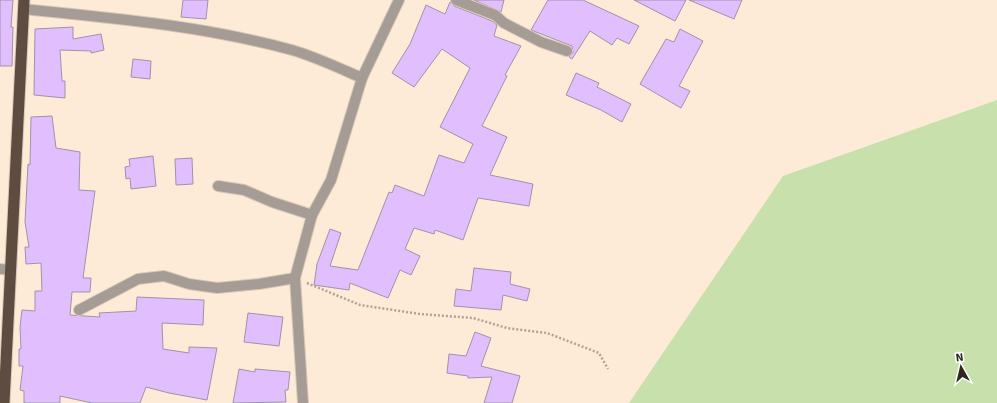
<svg xmlns="http://www.w3.org/2000/svg" width="997" height="403" viewBox="0 0 997 403" font-family="Signika,sans-serif">
  <style>
    .green { fill: #c8e0ac }
    .building { fill: #e1bffe; stroke: #9e93a9 }
    .lines { fill: none; stroke-linecap: round; stroke-linejoin: round }
    .minor-casing { stroke: #d9c8b6; stroke-width: 12 }
    .trunk-casing { stroke: #d9c8b6; stroke-width: 13 }
    .path { stroke: #b1a293; stroke-width: 2.5; stroke-dasharray: 2 2; stroke-linecap: butt }
    .minor { stroke: #a59c95; stroke-width: 10 }
    .trunk { stroke: #5e4c40; stroke-width: 11 }
  </style>
  <rect width="100%" height="100%" fill="#feebd7"/>
  <!-- green -->
  <polygon class="green" points="997,100 997,403 629,403 783,176"/>
  <!-- building -->
  <g class="building">
    <polygon points="0,0 13,0 11,27 13,27 12,66 0,66"/>
    <polygon points="183,0 208,0 206,19 181,17"/>
    <polygon points="474,0 504,0 501,12"/>
    <polygon points="548,0 583,0 639,26 629,44 617,38 612,45 590,31 572,59 569,57 573,53 572,46 531,30"/>
    <polygon points="634,0 686,0 675,21"/>
    <polygon points="689,0 742,0 734,19"/>
    <polygon points="450,2 454,6 492,21 497,25 494,36 521,46 505,75 507,76 482,126 507,137 490,175 533,184 529,206 478,198 463,240 435,230 434,234 414,228 405,249 420,256 411,275 400,270 388,298 350,283 349,290 314,285 317,264 330,229 341,233 330,266 358,270 389,192 392,193 395,185 424,196 439,155 464,163 473,144 440,127 470,68 442,49 414,87 392,73 410,44 426,5 445,14"/>
    <polygon points="73,27 73,39 101,34 104,50 91,53 91,51 60,50 62,81 65,81 65,98 34,95 35,29"/>
    <polygon points="680,29 703,41 679,86 690,91 681,108 640,84 666,39 674,42"/>
    <polygon points="133,59 151,61 150,79 131,77"/>
    <polygon points="576,73 599,83 597,87 631,104 622,122 601,110 566,95"/>
    <polygon points="52,116 56,148 80,152 79,190 95,191 83,278 91,278 90,292 72,292 70,315 100,317 99,313 136,311 137,297 204,300 203,325 162,323 163,349 189,353 189,347 217,348 207,400 169,393 146,387 140,403 92,403 60,396 60,403 24,403 24,391 20,390 23,366 19,366 19,349 21,349 20,327 22,310 35,311 35,291 42,291 41,263 26,264 25,247 29,247 25,222 28,164 30,165 31,117"/>
    <polygon points="153,156 156,186 131,189 130,178 126,179 125,167 130,166 129,159"/>
    <polygon points="192,158 193,184 176,185 175,159"/>
    <polygon points="474,268 511,272 510,284 530,289 527,301 503,295 501,310 454,306 456,289 471,291"/>
    <polygon points="248,313 283,317 279,346 244,342"/>
    <polygon points="475,332 491,338 481,366 520,376 512,403 484,403 492,377 468,378 468,376 447,373 449,354 466,356"/>
    <polygon points="239,369 255,372 255,369 290,372 288,390 285,390 286,402 233,403"/>
  </g>
  <g class="lines">
    <!-- minor casing -->
    <g class="minor-casing">
      <g id="minor">
        <polyline points="456,0 495,15 504,23 541,42 567,51"/>
        <path d="M23 9C113 18 204 26 292 50 316 57 339 68 362 78"/>
        <polyline points="218,186 244,190 272,202 312,215"/>
        <polyline points="0,269 11,270"/>
        <polyline points="79,310 138,279 164,276 189,284 217,288 259,284 295,278"/>
        <polyline points="303,403 295,278 312,215 331,180 362,78 399,0"/>
      </g>
    </g>
    <!-- trunk casing -->
    <g class="trunk-casing">
      <polyline id="trunk" points="4,403 24,0"/>
    </g>
    <!-- path -->
    <polyline class="path" points="307,283 360,305 420,314 473,318 507,328 547,333 599,353 608,369"/>
    <!-- minor -->
    <use href="#minor" class="minor"/>
    <!-- trunk -->
    <use href="#trunk" class="trunk"/>
  </g>
  <!-- north arrow -->
  <g transform="translate(961 367) rotate(352)" stroke="#ffffff" stroke-width="3" paint-order="stroke">
  <path d="M0-3L7 15L0 10L-7 15Z" fill="#2e2720"/>
  <text y="-6" font-size="11" font-weight="bold" text-anchor="middle" fill="#2e2720">N</text>
  </g>
</svg>
